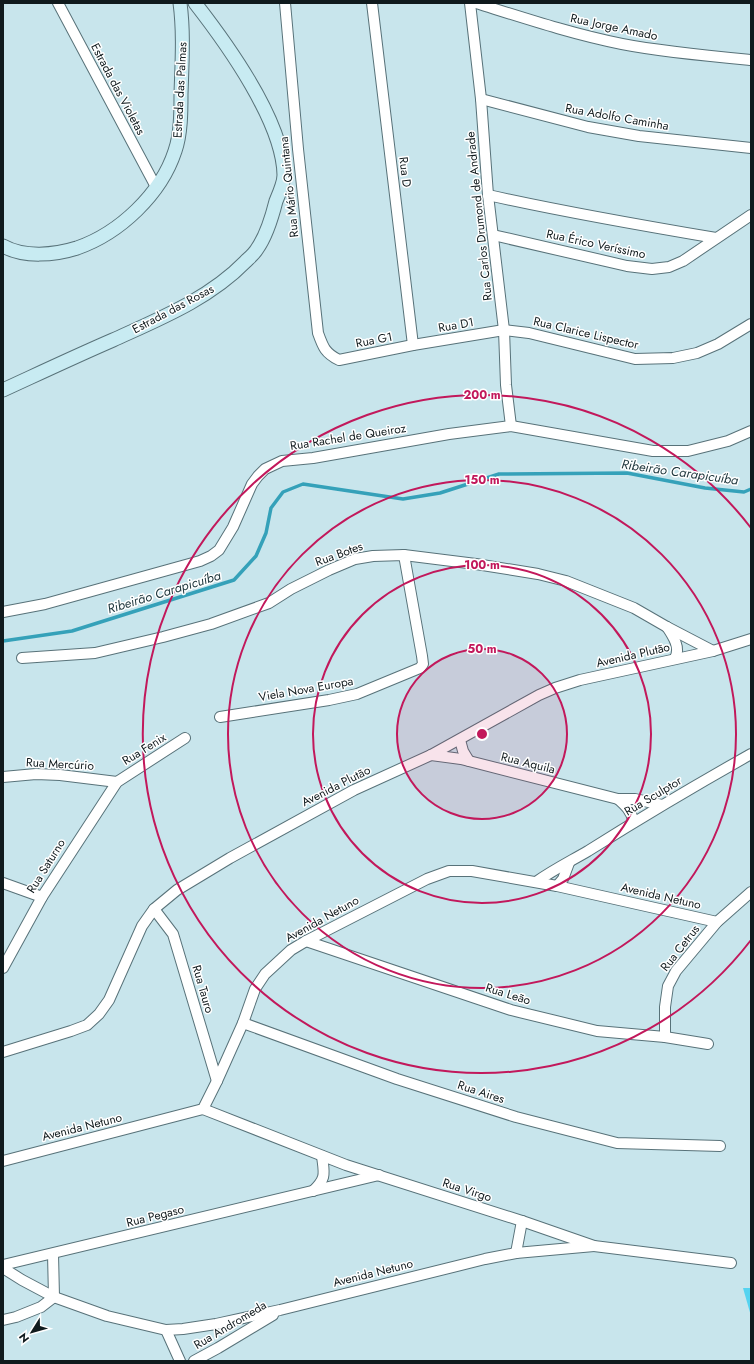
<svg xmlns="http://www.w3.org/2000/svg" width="754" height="1364" viewBox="0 0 754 1364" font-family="Jost,sans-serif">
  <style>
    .green { fill: #55d3f0 }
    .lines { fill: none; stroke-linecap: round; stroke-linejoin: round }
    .stream { stroke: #35a1b9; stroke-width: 3.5 }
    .street-casing { stroke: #587279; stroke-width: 12 }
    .secondary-casing { stroke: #587279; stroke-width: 15 }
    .street { stroke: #fff; stroke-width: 10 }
    .secondary { stroke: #c8ebf2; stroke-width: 13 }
    .ring { fill: none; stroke: #c2185b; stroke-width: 2 }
    .labels { text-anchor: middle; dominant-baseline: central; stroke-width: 3; stroke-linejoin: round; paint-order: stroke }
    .street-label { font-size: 12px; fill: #101a1d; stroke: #fff }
    .water-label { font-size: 13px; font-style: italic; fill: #21393f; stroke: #fff }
    .centre { fill: #c2185b; stroke: #fff; stroke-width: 2 }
    .ring-label { font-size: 12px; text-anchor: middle; font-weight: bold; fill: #c2185b; stroke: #fff; stroke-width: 3; stroke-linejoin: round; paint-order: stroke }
  </style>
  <rect width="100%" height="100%" fill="#c8e5ec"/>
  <!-- green -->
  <polygon class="green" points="743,1288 751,1288 751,1316"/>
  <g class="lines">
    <!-- stream -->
    <polyline class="stream" points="3,641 72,631 234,580 256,556 266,533 271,508 283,492 303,484 403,499 440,493 499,474 627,473 705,488 744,492 751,489"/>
    <!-- street casing -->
    <g class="street-casing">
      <g id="street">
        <polyline points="58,3 156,187"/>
        <path d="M285 3 298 149 318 333C323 347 325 353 339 360L413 345 504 330 529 333 635 359 673 358 697 353 718 344 751 324"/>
        <polyline points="372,3 413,345"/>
        <polyline points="470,3 481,99 488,195 504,330 506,385 511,426"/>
        <path d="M476 3C524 18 572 34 622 44 664 52 708 56 751 60"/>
        <polyline points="481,99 588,127 639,136 751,148"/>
        <path d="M488 195C564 212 639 225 716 238"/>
        <polyline points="493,235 627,266 652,269 669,267 683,261 751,215"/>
        <polyline points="3,612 45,604 200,561 211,556 219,550 233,527 252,484 258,476 265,469 282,461 313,458 449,434 511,426 653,451 688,451 728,441 751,431"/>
        <path d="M667 627C673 636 681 648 675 658"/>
        <polyline points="22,658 95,653 163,637 211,624 269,603 291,589 329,570 355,559 373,556 404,555 476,564 538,574 566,581 634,608 667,627 713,651"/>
        <polyline points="220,717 329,700 357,694 420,668 423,664 422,656 404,555"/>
        <polyline points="460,740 463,751 469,761"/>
        <polyline points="431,755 461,759 618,799 635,799 662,805"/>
        <polyline points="3,777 36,774 60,775 117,782"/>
        <path d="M618 799C626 806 631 811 634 822"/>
        <path d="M536 882C553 870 571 861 588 851 642 817 696 785 751 754"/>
        <polyline points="3,883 42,897"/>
        <polyline points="557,886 563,879 569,863"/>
        <polyline points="154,909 173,934 217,1081"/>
        <polyline points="306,941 511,1010 597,1031 665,1037 708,1044"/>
        <polyline points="3,968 42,897 117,782 185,738"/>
        <polyline points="243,1023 397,1079 516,1117 617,1143 720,1146"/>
        <polyline points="665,1037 665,1007 668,986 676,971 717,922 751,892"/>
        <polyline points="3,1052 71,1031 87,1025 99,1014 109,1000 142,926 154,909 177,890 230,858 354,790 431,755 539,695 555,688 580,680 713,651 751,639"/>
        <polyline points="203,1109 346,1165 522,1221 594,1246 731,1263"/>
        <polyline points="3,1161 203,1109 217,1081 243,1023 255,989 265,974 291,950 306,941 427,879 449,871 472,871 557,886 717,922"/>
        <path d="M313 1191C327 1178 324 1173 322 1156"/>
        <polyline points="516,1253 522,1221"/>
        <polyline points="3,1265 379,1175"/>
        <polyline points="3,1268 22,1280 54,1297 107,1316 166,1330 183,1329 216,1324 280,1310 485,1259 516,1253 594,1246"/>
        <polyline points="3,1320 16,1317 41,1307 54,1297 53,1254"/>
        <polyline points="166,1330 180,1361"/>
        <polyline points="194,1361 218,1348 273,1315"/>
      </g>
    </g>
    <!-- secondary casing -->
    <g class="secondary-casing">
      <g id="secondary">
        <path d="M3 246C24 258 55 255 77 248 120 233 161 194 175 151 181 134 181 111 181 94 182 63 184 33 180 3"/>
        <path d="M3 390C40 373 76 356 113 340 159 319 209 299 245 262 249 258 254 254 257 249 267 235 272 217 276 201 279 194 284 183 284 175 283 122 227 44 195 3"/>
      </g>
    </g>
    <!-- street -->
    <use href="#street" class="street"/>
    <!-- secondary -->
    <use href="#secondary" class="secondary"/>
  </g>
  <!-- distance rings -->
  <circle cx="482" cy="734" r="85" fill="#c2185b" fill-opacity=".12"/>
  <g class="ring">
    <circle cx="482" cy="734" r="85"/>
    <circle cx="482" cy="734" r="169"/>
    <circle cx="482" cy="734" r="254"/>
    <path d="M751 940A339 339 0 1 1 751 528"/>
  </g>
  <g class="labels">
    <!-- street labels -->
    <g class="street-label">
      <text transform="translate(614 27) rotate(12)">Rua Jorge Amado</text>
      <text transform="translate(118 89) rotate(62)">Estrada das Violetas</text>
      <text transform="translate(180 90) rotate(-87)">Estrada das Palmas</text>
      <text transform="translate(617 117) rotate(10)">Rua Adolfo Caminha</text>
      <text transform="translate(405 172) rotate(83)">Rua D</text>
      <text transform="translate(289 187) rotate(-96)">Rua Mário Quintana</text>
      <text transform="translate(479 216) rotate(-96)">Rua Carlos Drumond de Andrade</text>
      <text transform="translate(596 244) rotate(12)">Rua Érico Veríssimo</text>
      <text transform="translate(173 309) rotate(-28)">Estrada das Rosas</text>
      <text transform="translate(456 325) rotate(-10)">Rua D1</text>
      <text transform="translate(586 333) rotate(13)">Rua Clarice Lispector</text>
      <text transform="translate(374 340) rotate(-11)">Rua G1</text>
      <text transform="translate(348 437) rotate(-9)">Rua Rachel de Queiroz</text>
      <text transform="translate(339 554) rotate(-20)">Rua Botes</text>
      <text transform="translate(633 655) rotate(-13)">Avenida Plutão</text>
      <text transform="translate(306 689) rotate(-10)">Viela Nova Europa</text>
      <text transform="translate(144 749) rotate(-32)">Rua Fenix</text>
      <text transform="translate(528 763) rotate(14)">Rua Aquila</text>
      <text transform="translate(60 764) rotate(3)">Rua Mercúrio</text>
      <text transform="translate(336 786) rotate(-27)">Avenida Plutão</text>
      <text transform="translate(653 796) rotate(-31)">Rua Sculptor</text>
      <text transform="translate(46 866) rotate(-58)">Rua Saturno</text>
      <text transform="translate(661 896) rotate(13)">Avenida Netuno</text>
      <text transform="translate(322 919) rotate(-29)">Avenida Netuno</text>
      <text transform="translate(680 948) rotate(-52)">Rua Cetrus</text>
      <text transform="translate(203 989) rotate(74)">Rua Tauro</text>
      <text transform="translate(508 994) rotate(17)">Rua Leão</text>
      <text transform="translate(481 1092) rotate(18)">Rua Aires</text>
      <text transform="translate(82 1127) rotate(-14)">Avenida Netuno</text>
      <text transform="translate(467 1190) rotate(18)">Rua Virgo</text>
      <text transform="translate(155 1216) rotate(-14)">Rua Pegaso</text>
      <text transform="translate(373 1273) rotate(-14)">Avenida Netuno</text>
      <text transform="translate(230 1325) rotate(-31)">Rua Andromeda</text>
    </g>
    <!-- water labels -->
    <g class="water-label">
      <text transform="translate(680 472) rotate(8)">Ribeirão Carapicuíba</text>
      <text transform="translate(164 592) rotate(-17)">Ribeirão Carapicuíba</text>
    </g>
  </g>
  <circle cx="482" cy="734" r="6" class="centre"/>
  <g class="ring-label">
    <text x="482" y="399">200 m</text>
    <text x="482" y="484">150 m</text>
    <text x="482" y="569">100 m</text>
    <text x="482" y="653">50 m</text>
  </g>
  <!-- border -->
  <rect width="754" height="1364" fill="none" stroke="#101a1d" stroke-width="8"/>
  <!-- north arrow -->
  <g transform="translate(32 1332) rotate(233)" stroke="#ffffff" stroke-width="3" paint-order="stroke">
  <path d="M0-3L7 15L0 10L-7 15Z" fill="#101a1d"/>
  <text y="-6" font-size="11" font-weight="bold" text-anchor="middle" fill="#101a1d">N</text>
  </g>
</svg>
